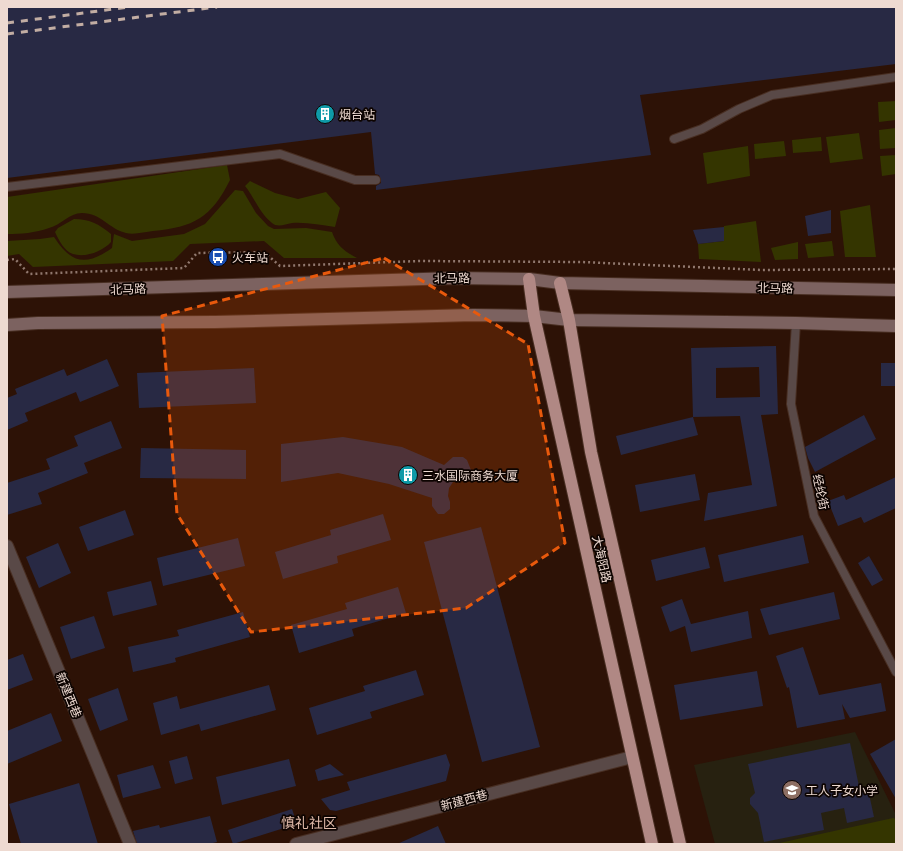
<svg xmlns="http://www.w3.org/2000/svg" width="903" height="851" viewBox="0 0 903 851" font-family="Cabin,'Noto Sans SC',sans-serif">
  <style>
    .education { fill: #272110 }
    .green { fill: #343500 }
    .building { fill: #282944; fill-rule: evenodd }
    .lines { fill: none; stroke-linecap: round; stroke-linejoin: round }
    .lane-casing { stroke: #482e22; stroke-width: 10 }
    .street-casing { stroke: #482e22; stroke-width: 14 }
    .secondary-casing { stroke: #482e22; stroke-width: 14 }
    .highway-casing { stroke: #482e22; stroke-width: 14 }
    .path { stroke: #90786e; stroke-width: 2.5; stroke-dasharray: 2 3; stroke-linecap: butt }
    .lane { stroke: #594947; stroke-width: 8 }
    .street { stroke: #594947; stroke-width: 12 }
    .secondary { stroke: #7c6260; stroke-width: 12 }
    .highway { stroke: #b08884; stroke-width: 12 }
    .rail { stroke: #c2ada3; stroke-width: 3; stroke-dasharray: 7 7; stroke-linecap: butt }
    .marked { fill: #e8590c; fill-opacity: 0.2; stroke: #e8590c; stroke-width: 3; stroke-dasharray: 8 5; stroke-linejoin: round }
    .labels { text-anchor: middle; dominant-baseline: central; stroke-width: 3.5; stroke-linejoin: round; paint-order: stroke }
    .poi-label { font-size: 12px; fill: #eedad1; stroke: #0d0401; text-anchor: start }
    .street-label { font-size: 12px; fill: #eedad1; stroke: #0d0401 }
    .quarter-label { font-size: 14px; fill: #e2bcab; stroke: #0d0401 }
  </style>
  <rect width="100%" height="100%" fill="#2d1206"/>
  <!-- education -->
  <polygon class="education" points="855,732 896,815 896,844 715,844 694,765"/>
  <!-- green -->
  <g class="green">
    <polygon points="896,101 896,120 879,122 878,102"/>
    <polygon points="896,128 896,148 880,149 879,130"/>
    <polygon points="859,133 863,159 830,163 826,137"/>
    <polygon points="821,137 822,151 793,153 792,140"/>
    <polygon points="784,141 786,156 755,159 754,144"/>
    <polygon points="748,146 750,176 707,184 703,153"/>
    <polygon points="896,155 896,174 882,176 880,156"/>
    <path d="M227 165 230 180C211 218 194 227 153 231 145 232 134 235 126 233 109 229 101 213 82 213 69 213 61 225 49 228 35 233 21 234 7 234V197Z"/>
    <path d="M250 181 275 193 298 199 326 192 340 208 335 227C320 225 307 222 292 223 285 224 278 228 272 223 260 214 254 197 245 186Z"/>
    <path d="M235 190 243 191 256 213 268 226 274 229 306 228 332 232C337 246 344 251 357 258H284L264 241 190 244 173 261 33 267 19 254 7 256V241L40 239 54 237C71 263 85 267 112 248L114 234 132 241 184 234 205 224Z"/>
    <polygon points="870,205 876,257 845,257 840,211"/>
    <path d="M74 219C89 219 99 224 111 234V242C103 251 86 258 73 254 65 252 58 239 55 232L58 228Z"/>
    <polygon points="756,221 761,262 699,259 698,244 724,241 724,226"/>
    <polygon points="832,241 834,256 808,258 805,244"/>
    <polygon points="798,242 798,259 775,260 771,248"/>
    <polygon points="893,818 896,819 896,844 775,844"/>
  </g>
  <!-- building -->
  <g class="building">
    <polygon points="7,7 896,7 896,64 640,95 651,155 376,190 376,186 381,183 381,180 379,175 375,174 371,132 7,178"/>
    <polygon points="831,210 831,233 808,236 805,216"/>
    <polygon points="724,227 724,241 698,244 693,230"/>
    <path d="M776 346 778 414 761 415 777 506 704 521 708 493 752 485 740 416 693 417 698 435 621 455 616 436 693 417 691 348ZM759 367 760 397 716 398V368Z"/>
    <polygon points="107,359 119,386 80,402 76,392 25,413 28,421 7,430 7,398 17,394 15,389 64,369 67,376"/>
    <rect x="881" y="363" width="15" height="23"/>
    <polygon points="254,368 256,403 139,408 137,373"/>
    <polygon points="864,415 876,439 815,472 808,458 805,447"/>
    <polygon points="111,421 122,448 84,463 88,473 38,493 42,504 7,515 7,483 50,469 46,459 78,446 74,436"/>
    <polygon points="343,437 402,447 444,465 453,457 463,457 467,460 471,470 466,477 453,482 449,488 448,496 450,502 450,509 444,514 438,514 432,506 432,498 389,484 338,473 281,482 281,444"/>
    <polygon points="141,448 246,450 246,479 140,478"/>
    <polygon points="695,474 700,500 640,512 635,485"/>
    <polygon points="896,477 896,508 864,523 861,517 838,526 828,501 844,495 846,500"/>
    <polygon points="125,510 134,535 88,551 79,527"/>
    <polygon points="383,514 391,540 337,556 338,563 283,579 275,552 331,535 330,530"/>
    <polygon points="481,527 540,747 482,762 424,542"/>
    <polygon points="803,535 809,563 724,582 718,555"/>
    <polygon points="238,538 245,566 163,586 157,558"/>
    <polygon points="58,543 71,573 39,588 26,557"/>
    <polygon points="705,547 710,568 656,581 651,560"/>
    <polygon points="869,556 883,580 872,586 858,563"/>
    <polygon points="151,581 157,605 113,616 107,592"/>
    <polygon points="398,587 406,613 352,629 354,636 299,653 291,625 347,609 345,603"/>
    <polygon points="834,592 840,619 769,635 760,609"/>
    <polygon points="682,599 691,624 748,611 752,638 691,652 685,626 670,632 661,607"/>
    <polygon points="243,612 250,637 175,658 176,662 133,672 128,647 179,636 177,630"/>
    <polygon points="94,616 105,648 71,659 60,627"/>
    <polygon points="803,647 819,695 881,683 886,711 850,718 842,704 845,719 797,728 789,687 787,688 776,656"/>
    <polygon points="23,654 33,680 7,690 7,660"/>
    <polygon points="416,670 424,695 370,712 372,718 317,735 309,708 365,691 363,686"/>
    <polygon points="757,671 763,706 680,720 674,685"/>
    <polygon points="269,685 276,710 201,731 199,724 161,735 153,703 177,696 180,709"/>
    <polygon points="118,688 128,720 100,731 88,699"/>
    <polygon points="51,713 62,741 7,764 7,731"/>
    <polygon points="896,739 896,799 870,754"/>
    <polygon points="850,743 860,791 868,789 874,817 847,823 844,808 821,813 824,830 764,842 758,813 750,804 750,798 755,793 748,764"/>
    <polygon points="446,754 450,765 446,781 336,811 330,810 321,799 350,790 347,782"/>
    <polygon points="187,756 193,779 175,784 169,761"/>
    <polygon points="289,759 296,786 222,805 216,777"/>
    <polygon points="330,764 344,775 318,781 315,770"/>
    <polygon points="153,765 161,788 123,798 117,775"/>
    <polygon points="79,783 98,844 21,844 9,804"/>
    <polygon points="292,809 297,824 233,844 228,830"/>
    <polygon points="210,816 217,842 209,844 137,844 133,831 159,825 160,828"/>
    <polygon points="438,826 446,844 397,844"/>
  </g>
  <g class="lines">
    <!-- lane casing -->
    <g class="lane-casing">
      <g id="lane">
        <polyline points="674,139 702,129 739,109 772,95 896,77"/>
        <polyline points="7,187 280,154 355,180 376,180"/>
        <polyline points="796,323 791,404 814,516 896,672"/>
      </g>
    </g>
    <!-- street casing -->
    <g class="street-casing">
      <g id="street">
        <polyline points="7,546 130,844"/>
        <polyline points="296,844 632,757"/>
      </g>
    </g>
    <!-- secondary casing -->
    <g class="secondary-casing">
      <g id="secondary">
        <polyline points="7,292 455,278 529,279 560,283 896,290"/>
        <polyline points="7,325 38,323 215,322 473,315 534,316 569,320 796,323 896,326"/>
      </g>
    </g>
    <!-- highway casing -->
    <g class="highway-casing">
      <g id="highway">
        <polyline points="529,279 534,316 652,844"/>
        <polyline points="560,283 569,320 591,452 680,844"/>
      </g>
    </g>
    <!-- path -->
    <polyline class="path" points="7,260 15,259 29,274 184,268 197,253 264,252 280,266 420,261 582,262 762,270 896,269"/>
    <!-- lane -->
    <use href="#lane" class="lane"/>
    <!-- street -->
    <use href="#street" class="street"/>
    <!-- secondary -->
    <use href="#secondary" class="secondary"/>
    <!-- highway -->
    <use href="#highway" class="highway"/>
    <!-- rail -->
    <g class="rail">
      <polyline points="7,23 129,7"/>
      <polyline points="7,34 217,7"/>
    </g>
  </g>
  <!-- marked area -->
  <path class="marked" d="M384 258 528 344 565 543 466 608 251 632 177 514 162 316Z"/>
  <!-- icons -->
  <defs>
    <g id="building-disc" transform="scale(1)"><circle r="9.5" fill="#0f9aa8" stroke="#0d0401"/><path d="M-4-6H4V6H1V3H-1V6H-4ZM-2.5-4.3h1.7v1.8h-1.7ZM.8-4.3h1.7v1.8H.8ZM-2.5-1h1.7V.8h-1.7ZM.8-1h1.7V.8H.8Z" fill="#fff"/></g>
    <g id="bus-disc" transform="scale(1)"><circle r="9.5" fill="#1a4fb4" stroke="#0d0401"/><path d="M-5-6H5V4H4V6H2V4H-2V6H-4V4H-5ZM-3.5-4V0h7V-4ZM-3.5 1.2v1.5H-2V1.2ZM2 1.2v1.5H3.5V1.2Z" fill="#fff"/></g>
    <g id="school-disc" transform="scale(1)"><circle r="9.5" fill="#8d6e63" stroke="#0d0401"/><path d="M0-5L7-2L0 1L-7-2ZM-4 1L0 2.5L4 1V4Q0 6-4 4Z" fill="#fff"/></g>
  </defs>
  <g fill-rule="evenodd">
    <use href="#building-disc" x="325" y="114"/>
    <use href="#bus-disc" x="218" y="257"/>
    <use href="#building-disc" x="408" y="475"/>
    <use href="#school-disc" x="792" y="790"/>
  </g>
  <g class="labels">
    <!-- poi labels -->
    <g class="poi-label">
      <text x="339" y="114">烟台站</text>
      <text x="232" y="257">火车站</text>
      <text x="422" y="475">三水国际商务大厦</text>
      <text x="806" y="790">工人子女小学</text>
    </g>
    <!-- street labels -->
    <g class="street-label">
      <text transform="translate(452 278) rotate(-1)">北马路</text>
      <text transform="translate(775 288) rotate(1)">北马路</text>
      <text transform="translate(128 289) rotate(-2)">北马路</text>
      <text transform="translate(821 492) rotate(78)">经纶街</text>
      <text transform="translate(602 559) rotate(77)">大海阳路</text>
      <text transform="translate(69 695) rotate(68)">新建西巷</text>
      <text transform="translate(464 800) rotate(-15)">新建西巷</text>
    </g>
    <!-- quarter labels -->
    <g class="quarter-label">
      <text x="309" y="823">慎礼社区</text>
    </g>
  </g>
  <!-- border -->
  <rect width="903" height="851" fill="none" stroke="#eedad1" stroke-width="16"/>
</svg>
